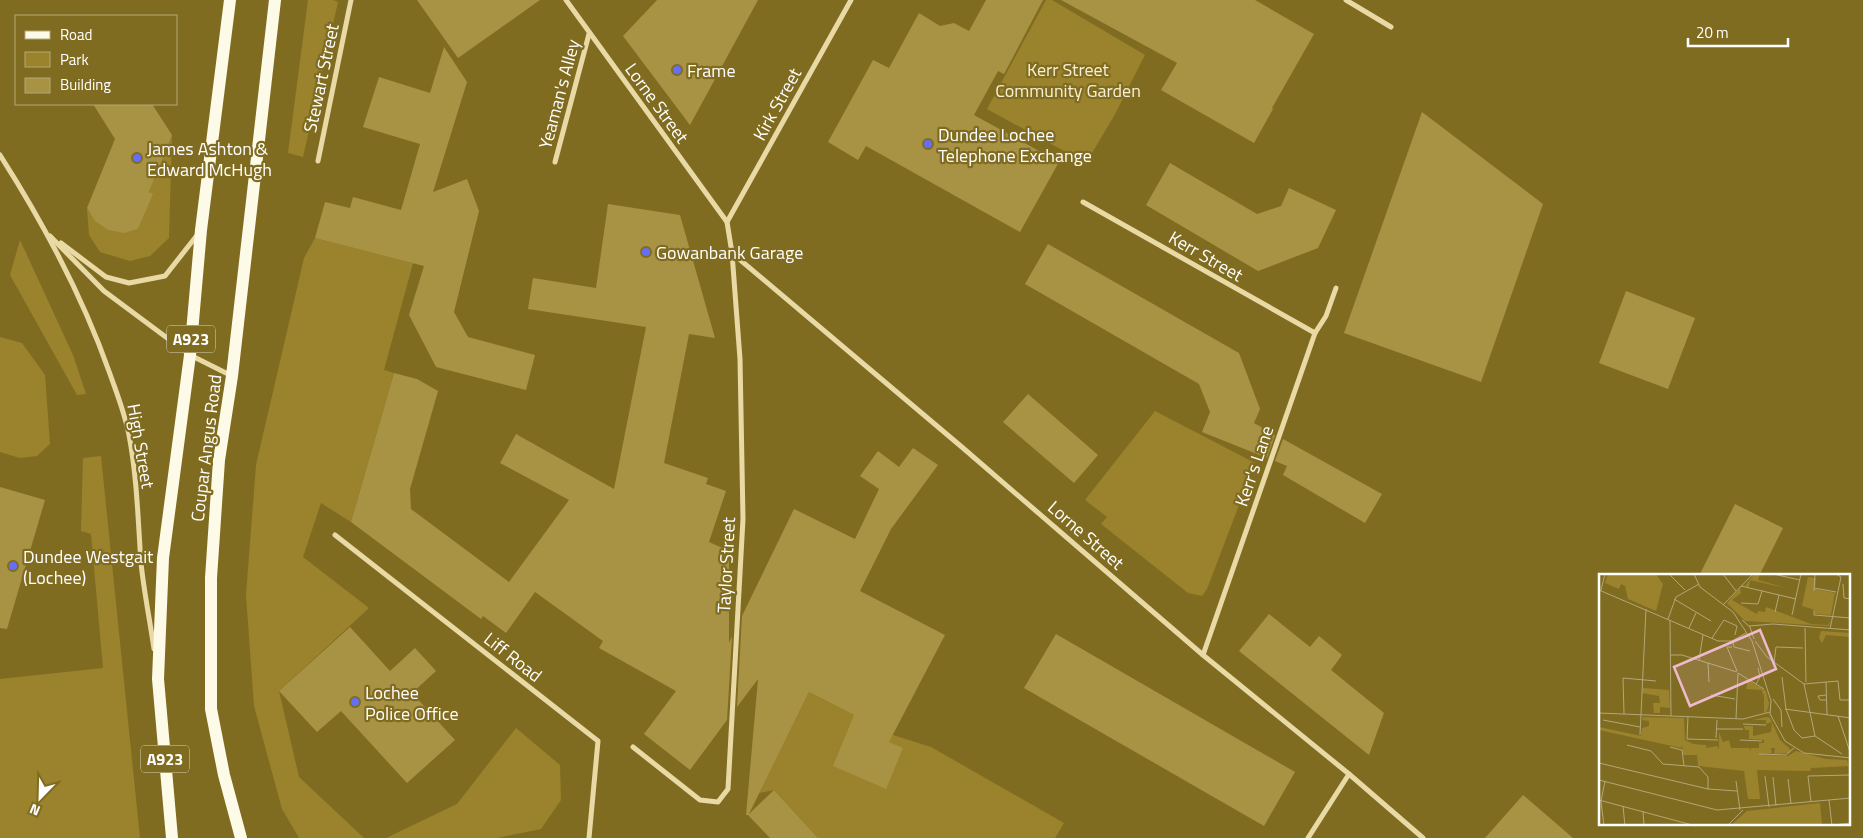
<svg xmlns="http://www.w3.org/2000/svg" width="1863" height="838" viewBox="0 0 1863 838" font-family="'Titillium Web',sans-serif">
  <style>
    .green { fill: #9b822c }
    .building { fill: #a89244 }
    .lines { fill: none; stroke-linecap: round; stroke-linejoin: round }
    .minor { stroke: #e8d9a5; stroke-width: 5 }
    .primary { stroke: #fefae8; stroke-width: 12 }
    .poi-dot { fill: #656ef6; stroke: #806c20; stroke-width: 2 }
    .labels { text-anchor: middle; dominant-baseline: central; stroke-width: 4.5; stroke-linejoin: round; paint-order: stroke }
    .shield { fill: #806c20; stroke: #d9d3bc; stroke-width: 1 }
    .shield-label { font-size: 16px; font-weight: bold; fill: #fff }
    .park-label { font-size: 18px; fill: #f8f0d4; stroke: #806c20 }
    .poi-label { font-size: 18px; fill: #fff; stroke: #806c20; text-anchor: start }
    .street-label { font-size: 18px; fill: #fff; stroke: #806c20 }
    .inset-road { fill: none; stroke: #b3a779; stroke-width: 1 }
    .view { fill: #edbace; fill-opacity: 0.15; stroke: #edbace; stroke-width: 2.5 }
    .inset-edge { fill: none; stroke: #fff; stroke-width: 2.5 }
  </style>
  <rect width="100%" height="100%" fill="#806c20"/>
  <!-- green -->
  <g class="green">
    <polygon points="308,0 333,0 338,2 303,157 288,153"/>
    <polygon points="1046,0 1052,0 1145,55 1114,116 1086,163 987,109"/>
    <path d="M172 135 169 238 150 256 130 261 100 252 89 235 87 208C100 230 114 235 138 229L152 194 149 192Z"/>
    <polygon points="315,238 413,263 384,370 394,373 351,522 321,503 303,557 369,608 279,691 299,777 364,838 299,838 282,809 254,706 246,595 256,465 304,258"/>
    <polygon points="20,240 73,355 86,394 77,395 10,275"/>
    <polygon points="0,337 22,343 45,375 50,444 37,456 20,458 0,452"/>
    <polygon points="1155,411 1255,463 1207,589 1202,596 1188,593 1101,524 1107,517 1085,500"/>
    <polygon points="101,456 140,838 0,838 0,679 103,668 91,534 81,531 83,458"/>
    <polygon points="809,692 893,735 931,747 1064,823 1055,838 818,838 774,790 759,793"/>
    <polygon points="516,728 560,765 561,800 541,829 497,838 386,838 457,804"/>
  </g>
  <!-- building -->
  <g class="building">
    <polygon points="417,0 540,0 458,58"/>
    <polygon points="657,0 758,0 690,125 623,36"/>
    <polygon points="986,0 1043,0 1004,74 998,71 974,115 1059,162 1020,232 866,146 858,160 828,142 873,60 889,68 919,13 940,26 954,23 969,31"/>
    <polygon points="1061,0 1255,0 1314,34 1272,108 1273,109 1254,143 1161,90 1177,63"/>
    <polygon points="444,47 467,82 433,192 467,179 479,211 454,312 468,337 535,355 526,390 436,367 409,315 424,266 315,238 325,202 350,208 353,197 401,210 420,144 363,127 379,77 430,93"/>
    <polygon points="93,104 152,104 172,135 149,192 153,194 138,229 124,233 108,230 95,221 87,208 115,139"/>
    <polygon points="1422,112 1543,204 1481,382 1344,333"/>
    <polygon points="1170,163 1257,214 1281,206 1289,188 1336,210 1318,248 1258,271 1146,205"/>
    <polygon points="608,204 680,215 715,338 689,334 664,463 708,478 706,484 726,491 709,542 729,551 729,643 732,636 727,720 690,770 644,734 676,691 599,648 603,641 535,592 506,633 483,616 481,619 351,522 394,373 417,379 438,391 410,489 411,509 509,582 569,500 500,463 516,434 614,489 646,327 528,309 533,278 596,288"/>
    <polygon points="1048,244 1239,353 1260,409 1254,423 1275,435 1267,458 1202,432 1210,412 1199,384 1025,284"/>
    <polygon points="1626,291 1695,318 1668,389 1599,363"/>
    <polygon points="1028,394 1098,455 1074,483 1003,422"/>
    <polygon points="1283,439 1382,494 1365,523 1283,475 1287,466 1275,461"/>
    <polygon points="913,448 938,465 891,529 860,591 945,635 889,742 903,748 886,789 833,766 854,715 809,692 749,814 774,790 818,838 770,838 748,815 746,815 758,679 737,707 742,616 794,509 855,539 879,489 860,476 878,451 899,467"/>
    <polygon points="0,487 45,500 7,629 0,628"/>
    <polygon points="1735,504 1783,528 1759,576 1699,576"/>
    <polygon points="1269,614 1310,647 1319,636 1342,655 1331,670 1384,713 1369,755 1239,651"/>
    <polygon points="350,627 390,671 415,648 436,671 412,693 455,740 407,783 341,711 317,732 279,691"/>
    <polygon points="1056,634 1295,772 1264,826 1024,688"/>
    <polygon points="1523,795 1573,838 1485,838"/>
  </g>
  <g class="lines">
    <!-- minor -->
    <g class="minor">
      <polyline points="566,0 727,222 732,253 740,359 743,519 728,789 718,802 700,800 633,747"/>
      <polyline points="1346,0 1391,27"/>
      <path d="M0 155C44 224 83 297 110 374 117 394 125 414 129 435 137 477 138 520 141 563 144 592 150 621 154 649"/>
      <polyline points="318,161 351,0"/>
      <polyline points="555,162 589,34"/>
      <polyline points="1083,202 1315,333"/>
      <polyline points="727,222 851,0"/>
      <polyline points="50,236 104,291 190,355 230,375"/>
      <polyline points="61,243 106,277 129,283 165,276 198,234"/>
      <polyline points="732,253 963,448 1203,655 1349,774 1423,838"/>
      <polyline points="335,535 598,741 589,838"/>
      <polyline points="1203,655 1315,333 1326,316 1336,288"/>
      <polyline points="1308,838 1349,774"/>
    </g>
    <!-- primary -->
    <g class="primary">
      <polyline points="172,838 158,679 163,558 190,355 201,230 230,0"/>
      <polyline points="241,838 224,775 211,709 211,578 219,460 232,376 275,0"/>
    </g>
  </g>
  <!-- markers -->
  <g class="poi-dot">
    <circle cx="677" cy="70" r="5"/>
    <circle cx="928" cy="144" r="5"/>
    <circle cx="137" cy="158" r="5"/>
    <circle cx="646" cy="252" r="5"/>
    <circle cx="13" cy="566" r="5"/>
    <circle cx="355" cy="702" r="5"/>
  </g>
  <g class="labels">
    <!-- shield labels -->
    <g class="shield">
      <rect x="167" y="325.5" width="48" height="27" rx="4"/>
      <rect x="141" y="745.5" width="48" height="27" rx="4"/>
    </g>
    <g class="shield-label">
      <text x="191" y="339">A923</text>
      <text x="165" y="759">A923</text>
    </g>
    <!-- park labels -->
    <g class="park-label">
      <text x="1068" y="69">Kerr Street<tspan x="1068" dy="21">Community Garden</tspan></text>
    </g>
    <!-- poi labels -->
    <g class="poi-label">
      <text x="687" y="70">Frame</text>
      <text x="938" y="134">Dundee Lochee<tspan x="938" dy="21">Telephone Exchange</tspan></text>
      <text x="147" y="148">James Ashton &amp;<tspan x="147" dy="21">Edward McHugh</tspan></text>
      <text x="656" y="252">Gowanbank Garage</text>
      <text x="23" y="556">Dundee Westgait<tspan x="23" dy="21">(Lochee)</tspan></text>
      <text x="365" y="692">Lochee<tspan x="365" dy="21">Police Office</tspan></text>
    </g>
    <!-- street labels -->
    <g class="street-label">
      <text transform="translate(321 78) rotate(-78)">Stewart Street</text>
      <text transform="translate(559 94) rotate(-75)">Yeaman's Alley</text>
      <text transform="translate(657 103) rotate(54)">Lorne Street</text>
      <text transform="translate(777 104) rotate(-61)">Kirk Street</text>
      <text transform="translate(1206 256) rotate(30)">Kerr Street</text>
      <text transform="translate(141 446) rotate(80)">High Street</text>
      <text transform="translate(206 448) rotate(-83)">Coupar Angus Road</text>
      <text transform="translate(1254 466) rotate(-71)">Kerr's Lane</text>
      <text transform="translate(1086 535) rotate(41)">Lorne Street</text>
      <text transform="translate(726 565) rotate(-87)">Taylor Street</text>
      <text transform="translate(513 657) rotate(38)">Liff Road</text>
    </g>
  </g>
  <!-- overview -->
  <g transform="translate(1599 574)">
    <rect width="251" height="251" fill="#806c20"/>
    <path d="M9 0H57L64 10 57 37 29 25 26 12 22 10 20 15 6 9ZM155 0H161L159 6 187 14 151 6 150 13 146 12ZM209 3 217 4 216 15 236 19 232 41 216 40V36L203 32ZM141 14 142 19 133 26 158 40 159 37 166 38 167 33 212 50 229 51 231 46 230 52 146 47 128 29ZM222 57 251 59V63L227 61 223 69 220 64ZM149 106 167 117 170 130 168 137 165 139V119L164 122 163 116 147 115ZM44 114 70 116 71 134 61 133V139H55L54 129H61L60 122 43 119ZM44 143 85 144 86 166 94 170 107 171V174L118 172 120 175V158L124 168 130 166 132 174H150L152 177V174H160V169H165V166L150 165V156H146L145 152H154V162L172 158 173 148 167 150V146H154L167 143 171 144 181 166 192 176 190 179 175 180 176 174H172L173 179 160 181 189 182 197 177 227 185 248 186 250 192 212 194 211 197 158 196 161 225H149L145 197 99 192 98 181H84L83 171 82 174 0 156V153L42 162 43 154 50 152V147L43 146ZM221 229 223 251 131 252 148 237Z" fill="#9b822c"/>
    <path class="inset-road" d="M70 0 86 16M95 0 101 13 134 38 153 67 172 127 171 140 186 167 205 179 252 184M124 0 137 17M174 0 201 6M244 10 245 24 252 25M142 12 197 25M215 14 237 18M0 16 119 67H133L147 59M2 16 6 0M215 17 216 0M75 25 112 47M142 29 159 30 163 17M124 31 154 0M215 36V41L252 44M176 38 180 21M193 41 202 0M69 45 77 23 100 10M71 46 72 142M143 46 151 53 155 65M150 52 174 50 252 56M90 54 97 39M206 54 207 108M231 55 242 3 237 0M113 64 125 46 138 52 136 61M156 67 168 83 205 110 216 162 243 180M134 69 135 73 151 77M133 73H128L138 97M71 81H83L138 98M100 86 104 61M109 89 110 108M175 89 177 73 204 74M139 99 165 115M183 103 187 135 195 156 203 164 216 162M227 108 228 141M157 110 161 103 159 94M205 110 239 107 241 126H252M112 121 136 125M227 121 219 122 221 126H228M174 125 182 136 183 153M186 135 252 144M0 139 144 145 171 138M25 140 24 104 57 107M89 142 88 165 119 166M239 142 252 181M137 145 139 99M4 146 41 153M144 150 167 151M117 155H144M41 161 47 35M117 164 118 146M141 166 163 167M28 171 52 177 64 190 100 193 109 203V215M71 173 83 176 85 192M160 180 187 181 195 174M0 189 109 215 138 217M166 202 170 233M174 203 177 232M189 205 192 230M0 206 118 236 252 224M137 207 141 236M0 226 97 252M230 226 233 252M212 228 209 202 252 201M24 232 26 252M44 237 45 252M233 251 252 249M5 252 2 227 6 207M128 252 144 236"/>
    <path class="view" d="M161 56 177 95 91 132 75 93Z"/>
    <rect width="251" height="251" class="inset-edge"/>
  </g>
  <!-- legend -->
  <rect x="15" y="15" width="162" height="90" fill="#806c20" stroke="#b3a779"/>
  <rect x="25" y="31" width="25" height="8" fill="#fefae8" stroke="#b3a779"/>
  <text x="60" y="40" font-size="15" fill="#ffffff">Road</text>
  <rect x="25" y="52" width="25" height="15" fill="#9b822c" stroke="#b3a779"/>
  <text x="60" y="65" font-size="15" fill="#ffffff">Park</text>
  <rect x="25" y="78" width="25" height="15" fill="#a89244" stroke="#b3a779"/>
  <text x="60" y="90" font-size="15" fill="#ffffff">Building</text>
  <!-- north arrow -->
  <g transform="translate(40 798) rotate(203)" stroke="#806c20" stroke-width="4" paint-order="stroke">
  <path d="M0-4L9 19L0 12L-9 19Z" fill="#ffffff"/>
  <text y="-8" font-size="14" font-weight="bold" text-anchor="middle" fill="#ffffff">N</text>
  </g>
  <!-- scale -->
  <path d="M1688 38v8h100v-8" fill="none" stroke="#ffffff" stroke-width="2.5"/>
  <text x="1696" y="38" font-size="15" fill="#ffffff" stroke="#806c20" stroke-width="4" paint-order="stroke">20 m</text>
</svg>
